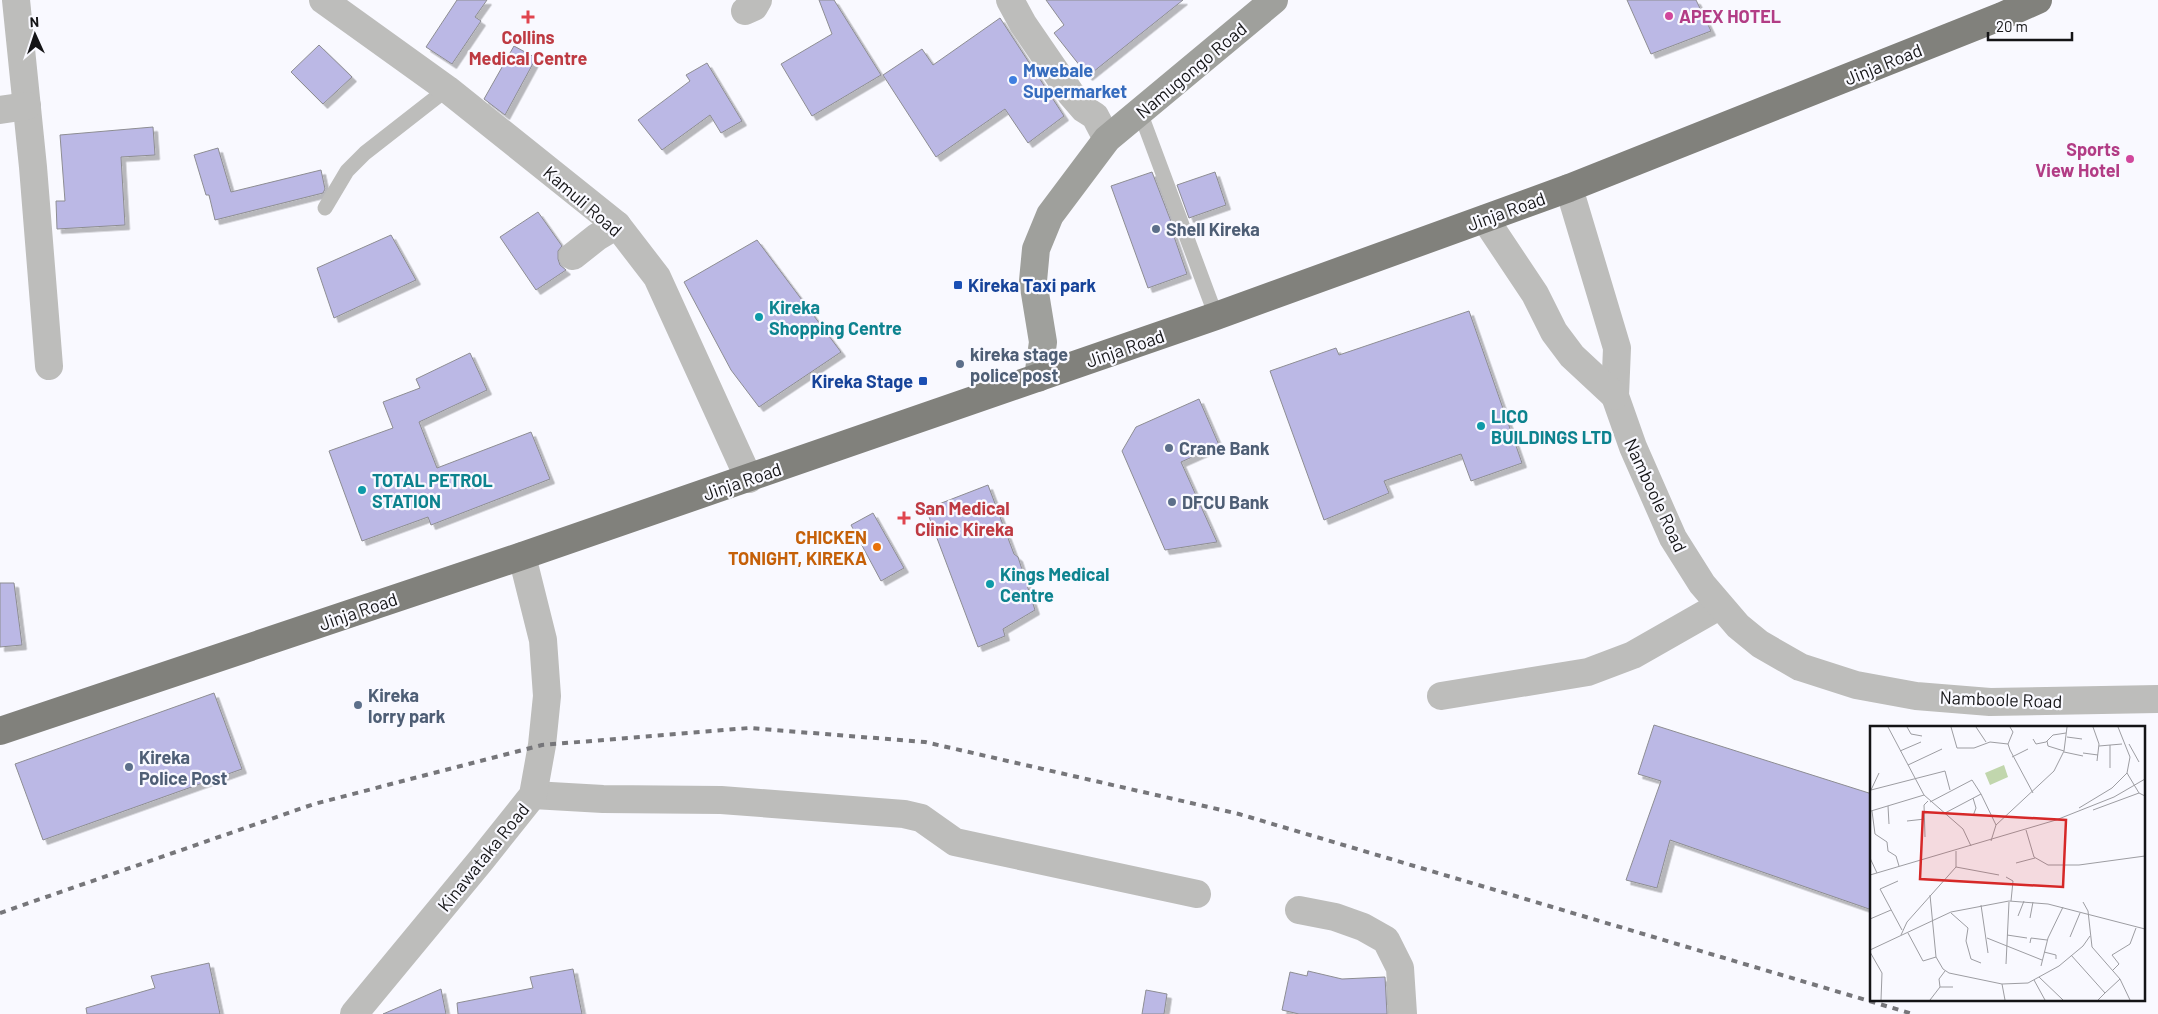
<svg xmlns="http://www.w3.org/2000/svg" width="2158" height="1014" viewBox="0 0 2158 1014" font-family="Barlow,sans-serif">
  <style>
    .building { fill: #bbb8e5; stroke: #8d8d92; filter: url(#shadow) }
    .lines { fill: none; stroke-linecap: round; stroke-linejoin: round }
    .service { stroke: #bdbdbb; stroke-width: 15 }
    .minor { stroke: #bdbdbb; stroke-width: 28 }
    .tertiary { stroke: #bdbdbb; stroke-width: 28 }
    .secondary { stroke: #9fa09c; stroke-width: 28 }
    .trunk { stroke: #81817c; stroke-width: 28 }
    .rail { stroke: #76767a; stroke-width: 4; stroke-dasharray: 6 6; stroke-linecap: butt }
    .hotel-dot { fill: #d1479c; stroke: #f9f9ff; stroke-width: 2 }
    .health-dot { fill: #e0444e; stroke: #f9f9ff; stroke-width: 2 }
    .shop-dot { fill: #3f7fe0; stroke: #f9f9ff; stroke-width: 2 }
    .service-dot { fill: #5c6f8a; stroke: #f9f9ff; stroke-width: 2 }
    .transit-dot { fill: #1a4fb4; stroke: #f9f9ff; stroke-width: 2 }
    .culture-dot { fill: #0f9aa8; stroke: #f9f9ff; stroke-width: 2 }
    .food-dot { fill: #e8710a; stroke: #f9f9ff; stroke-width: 2 }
    .labels { text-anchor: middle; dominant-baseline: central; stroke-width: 4.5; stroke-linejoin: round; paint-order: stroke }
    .hotel-label { font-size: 18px; font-weight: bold; fill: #b23c85; stroke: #f9f9ff; text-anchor: start }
    .health-label { font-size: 18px; font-weight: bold; fill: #be3a42; stroke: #f9f9ff }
    .street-label { font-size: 18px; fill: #141416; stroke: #f9f9ff }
    .shop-label { font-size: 18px; font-weight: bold; fill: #366cbe; stroke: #f9f9ff; text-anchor: start }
    .service-label { font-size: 18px; font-weight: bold; fill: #4e5e75; stroke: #f9f9ff; text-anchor: start }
    .transit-label { font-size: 18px; font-weight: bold; fill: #164399; stroke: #f9f9ff; text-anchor: start }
    .culture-label { font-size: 18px; font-weight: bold; fill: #0d838f; stroke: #f9f9ff; text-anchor: start }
    .food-label { font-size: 18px; font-weight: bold; fill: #c56008; stroke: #f9f9ff; text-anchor: end }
    .inset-road { fill: none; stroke: #9d9da2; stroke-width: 1 }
    .view { fill: #d62828; fill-opacity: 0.15; stroke: #d62828; stroke-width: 2.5 }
    .inset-edge { fill: none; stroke: #141416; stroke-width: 2.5 }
  </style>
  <defs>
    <filter id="shadow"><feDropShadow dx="4.5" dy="4.5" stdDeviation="0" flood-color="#0004"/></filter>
  </defs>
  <rect width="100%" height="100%" fill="#f9f9ff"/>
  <!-- building -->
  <g class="building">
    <polygon points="457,0 487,0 475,17 481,21 452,64 426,47"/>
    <polygon points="819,0 834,0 881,75 812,116 781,64 832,34"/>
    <polygon points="1046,0 1183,0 1088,76 1054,33 1064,25"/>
    <polygon points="1627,0 1696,0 1711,31 1651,54"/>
    <polygon points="1000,18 1064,116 1028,143 1005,109 936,157 883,75 922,49 933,65"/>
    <polygon points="319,45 352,77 323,104 291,72"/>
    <polygon points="514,46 536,58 505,115 484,99"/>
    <polygon points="707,63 742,121 721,133 710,115 662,150 638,120 690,81 686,75"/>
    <polygon points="153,127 155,155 121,157 125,225 57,229 56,201 65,201 60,135"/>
    <polygon points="218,148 231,192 321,170 325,189 323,193 215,220 209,195 206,195 194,155"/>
    <polygon points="1152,172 1172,224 1170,225 1187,274 1148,288 1111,186"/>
    <polygon points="1215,172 1226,205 1189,218 1177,185"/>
    <polygon points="538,212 562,246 558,251 558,259 560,265 566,270 536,290 500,237"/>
    <polygon points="391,235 416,280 334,318 317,268"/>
    <polygon points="757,240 841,352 759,407 731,370 684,282"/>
    <polygon points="1469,311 1522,463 1471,481 1461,454 1384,481 1389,493 1324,520 1270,371 1336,348 1339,355"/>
    <polygon points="470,353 487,390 419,422 437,468 531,432 550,479 431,525 428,517 362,541 329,451 393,428 383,402 420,388 416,379"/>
    <polygon points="1199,399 1219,445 1181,462 1217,542 1165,550 1122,451 1136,427"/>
    <polygon points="988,485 1014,554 1018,557 1035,610 1003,629 1005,636 978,647 926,509"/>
    <polygon points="873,513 904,568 881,581 851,525"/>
    <polygon points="0,583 14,583 22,645 0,647"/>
    <polygon points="214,693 242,769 43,840 15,764"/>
    <polygon points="1654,725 1872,794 1872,910 1670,840 1657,888 1626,880 1661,781 1638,774"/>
    <polygon points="209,963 220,1014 87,1014 86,1008 155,988 151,976"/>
    <polygon points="573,969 582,1014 458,1014 457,1003 533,988 530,977"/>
    <polygon points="1308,971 1342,979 1385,977 1387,1014 1299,1014 1282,1010 1290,972 1307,976"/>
    <polygon points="441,989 446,1014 383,1014"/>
    <polygon points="1146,990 1167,994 1164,1014 1142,1014"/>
  </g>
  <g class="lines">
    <!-- service -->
    <g class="service">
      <polyline points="1140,112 1216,316"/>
      <polyline points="325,208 347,171 365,153 447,89"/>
    </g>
    <!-- minor -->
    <g class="minor">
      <polyline points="16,0 33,167 49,366"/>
      <polyline points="1010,0 1023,24 1071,94 1084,109 1095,116 1107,139"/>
      <polyline points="745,11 754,7 758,0"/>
      <polyline points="0,110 27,106"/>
      <polyline points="573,256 597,237 617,225"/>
      <polyline points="1441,696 1588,672 1633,655 1719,606"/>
      <polyline points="533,795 603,799 721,800 904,814 921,818 955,842 1197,894"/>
      <polyline points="1299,910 1335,917 1363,927 1386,940 1400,968 1403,1014"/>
      <polyline points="354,1014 482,859 533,795 542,745 547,696 543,640 522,556"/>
    </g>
    <!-- tertiary -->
    <g class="tertiary">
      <polyline points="323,0 447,89 617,225 657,277 749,479"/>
      <polyline points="1569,188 1617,348 1615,396 1633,447 1673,538 1702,584 1738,626 1760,644 1800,667 1856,685 1916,696 1990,702 2158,699"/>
      <polyline points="1485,219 1535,294 1554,332 1572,356 1615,396"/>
    </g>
    <!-- secondary -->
    <polyline class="secondary" points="1038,378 1043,342 1033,281 1036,249 1050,215 1107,139 1274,0"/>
    <!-- trunk -->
    <polyline class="trunk" points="0,731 522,556 1216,316 1569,188 2002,16 2038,0"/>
    <!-- rail -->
    <polyline class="rail" points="0,913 314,804 542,745 749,728 925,742 1239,814 1913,1014"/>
  </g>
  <!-- markers -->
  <g class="hotel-dot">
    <circle cx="1669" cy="16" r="5"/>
    <circle cx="2130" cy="159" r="5"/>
  </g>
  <g class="health-dot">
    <path d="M525.5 9.5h5v5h5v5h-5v5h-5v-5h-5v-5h5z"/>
    <path d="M901.5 510.5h5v5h5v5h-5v5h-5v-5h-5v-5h5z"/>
  </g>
  <circle class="shop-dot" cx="1013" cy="80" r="5"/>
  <g class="service-dot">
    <circle cx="1156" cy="229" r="5"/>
    <circle cx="960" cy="364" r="5"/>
    <circle cx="1169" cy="448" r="5"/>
    <circle cx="1172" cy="502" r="5"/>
    <circle cx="358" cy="705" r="5"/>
    <circle cx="129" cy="767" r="5"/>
  </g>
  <g class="transit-dot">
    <rect x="953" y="280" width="10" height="10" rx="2.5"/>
    <rect x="918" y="376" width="10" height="10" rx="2.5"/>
  </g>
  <g class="culture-dot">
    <circle cx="759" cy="317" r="5"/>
    <circle cx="1481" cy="426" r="5"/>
    <circle cx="362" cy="490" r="5"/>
    <circle cx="990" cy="584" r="5"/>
  </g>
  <circle class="food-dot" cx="877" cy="547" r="5"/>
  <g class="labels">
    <!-- hotel labels -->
    <g class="hotel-label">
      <text x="1679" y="16">APEX HOTEL</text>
      <text x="2120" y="149" text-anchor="end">Sports<tspan x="2120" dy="21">View Hotel</tspan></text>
    </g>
    <!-- health labels -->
    <g class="health-label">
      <text x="528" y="37">Collins<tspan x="528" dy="21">Medical Centre</tspan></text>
      <text x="915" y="508" text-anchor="start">San Medical<tspan x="915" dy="21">Clinic Kireka</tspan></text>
    </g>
    <!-- street labels -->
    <g class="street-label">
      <text transform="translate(1883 64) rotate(-22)">Jinja Road</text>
      <text transform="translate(1191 70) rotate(-40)">Namugongo Road</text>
      <text transform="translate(583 201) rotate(41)">Kamuli Road</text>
      <text transform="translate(1506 211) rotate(-20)">Jinja Road</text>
      <text transform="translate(1125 348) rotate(-19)">Jinja Road</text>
      <text transform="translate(742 481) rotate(-19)">Jinja Road</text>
      <text transform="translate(1656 495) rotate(65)">Namboole Road</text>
      <text transform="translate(358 611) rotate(-19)">Jinja Road</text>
      <text transform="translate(2001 699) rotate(2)">Namboole Road</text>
      <text transform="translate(483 857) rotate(-51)">Kinawataka Road</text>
    </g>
    <!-- shop labels -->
    <g class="shop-label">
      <text x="1023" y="70">Mwebale<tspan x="1023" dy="21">Supermarket</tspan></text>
    </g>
    <!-- service labels -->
    <g class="service-label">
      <text x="1166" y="229">Shell Kireka</text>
      <text x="970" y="354">kireka stage<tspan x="970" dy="21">police post</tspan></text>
      <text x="1179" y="448">Crane Bank</text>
      <text x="1182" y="502">DFCU Bank</text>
      <text x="368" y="695">Kireka<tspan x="368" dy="21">lorry park</tspan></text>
      <text x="139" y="757">Kireka<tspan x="139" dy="21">Police Post</tspan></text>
    </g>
    <!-- transit labels -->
    <g class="transit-label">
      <text x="968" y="285">Kireka Taxi park</text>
      <text x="913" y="381" text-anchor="end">Kireka Stage</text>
    </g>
    <!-- culture labels -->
    <g class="culture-label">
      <text x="769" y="307">Kireka<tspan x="769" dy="21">Shopping Centre</tspan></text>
      <text x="1491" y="416">LICO<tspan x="1491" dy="21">BUILDINGS LTD</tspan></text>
      <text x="372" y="480">TOTAL PETROL<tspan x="372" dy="21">STATION</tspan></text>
      <text x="1000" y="574">Kings Medical<tspan x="1000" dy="21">Centre</tspan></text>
    </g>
    <!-- food labels -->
    <g class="food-label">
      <text x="867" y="537">CHICKEN<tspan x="867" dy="21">TONIGHT, KIREKA</tspan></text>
    </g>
  </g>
  <!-- overview -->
  <g transform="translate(1870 726)">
    <rect width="275" height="275" fill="#f9f9ff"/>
    <path d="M134 39 138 51 120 59 115 47Z" fill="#c1d6ad"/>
    <path class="inset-road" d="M18 1 54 69 93 103 101 120M37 1 41 8 52 10M81 1 87 22H104L120 16 138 18M106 1 116 16M140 1 143 6 138 18 140 24 163 67M223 1 229 18 227 35M197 11 212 13M163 13 166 18 176 16 183 9 196 7M177 15 178 20 194 25M259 18 269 36M229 20 252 18M30 25 51 16M194 26 213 30M213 27 228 29M142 31 158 23M38 39 72 23M240 42V19M9 47 1 64 75 45 80 64M257 47 269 67 275 70M60 76 102 54 111 68M18 80 19 98M209 82 242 62 257 47 260 31 248 1M223 84 269 67M1 85 54 69M2 85 5 108 17 116 18 125 26 130 29 140M75 87 111 68 126 99M103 90 106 82 103 72M37 95 55 93M156 104 164 131 178 139H209L275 130M55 111 54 79 58 75M121 115 126 99 184 45 194 25 197 1M0 132 7 147M146 137 165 132M86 141 129 149M0 149 186 94 244 71 275 53M136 151 143 155 141 175M28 155 10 163 32 204M60 169 66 231 73 243 79 247 132 258 158 257 189 240 213 220 220 210M213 176 218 185 222 221 250 253 260 274M111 179 118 227M81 187 98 202 96 215 101 233 111 237M148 190 154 175M160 192 163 176M0 193 21 184M38 207 53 235 66 231M31 209 37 196 86 141V125M137 209 157 212M200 211 210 187M117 212 172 234M160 217 161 212 177 214M0 224 81 186 139 175 178 178 275 203M0 226 12 247 11 274M174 226 186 229V233M201 229 235 267 228 274M136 238 139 176M171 240 178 212 193 181M243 244 249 238 242 229 260 218 266 202M75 245 69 253 70 261H83M169 251 193 274M164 254 175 274M132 258 135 274M235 267 250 253M60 274 70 261"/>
    <path class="view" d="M53 86 196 94 193 161 50 153Z"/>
    <rect width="275" height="275" class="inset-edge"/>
  </g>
  <!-- north arrow -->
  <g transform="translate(35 35) rotate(357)" stroke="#f9f9ff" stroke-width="4" paint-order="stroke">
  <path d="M0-4L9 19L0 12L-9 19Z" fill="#141416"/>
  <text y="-8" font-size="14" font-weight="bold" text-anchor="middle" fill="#141416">N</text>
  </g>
  <!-- scale -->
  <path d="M1988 32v8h84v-8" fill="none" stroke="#141416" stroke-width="2.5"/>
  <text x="1996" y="32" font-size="15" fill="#141416" stroke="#f9f9ff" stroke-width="4" paint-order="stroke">20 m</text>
</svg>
